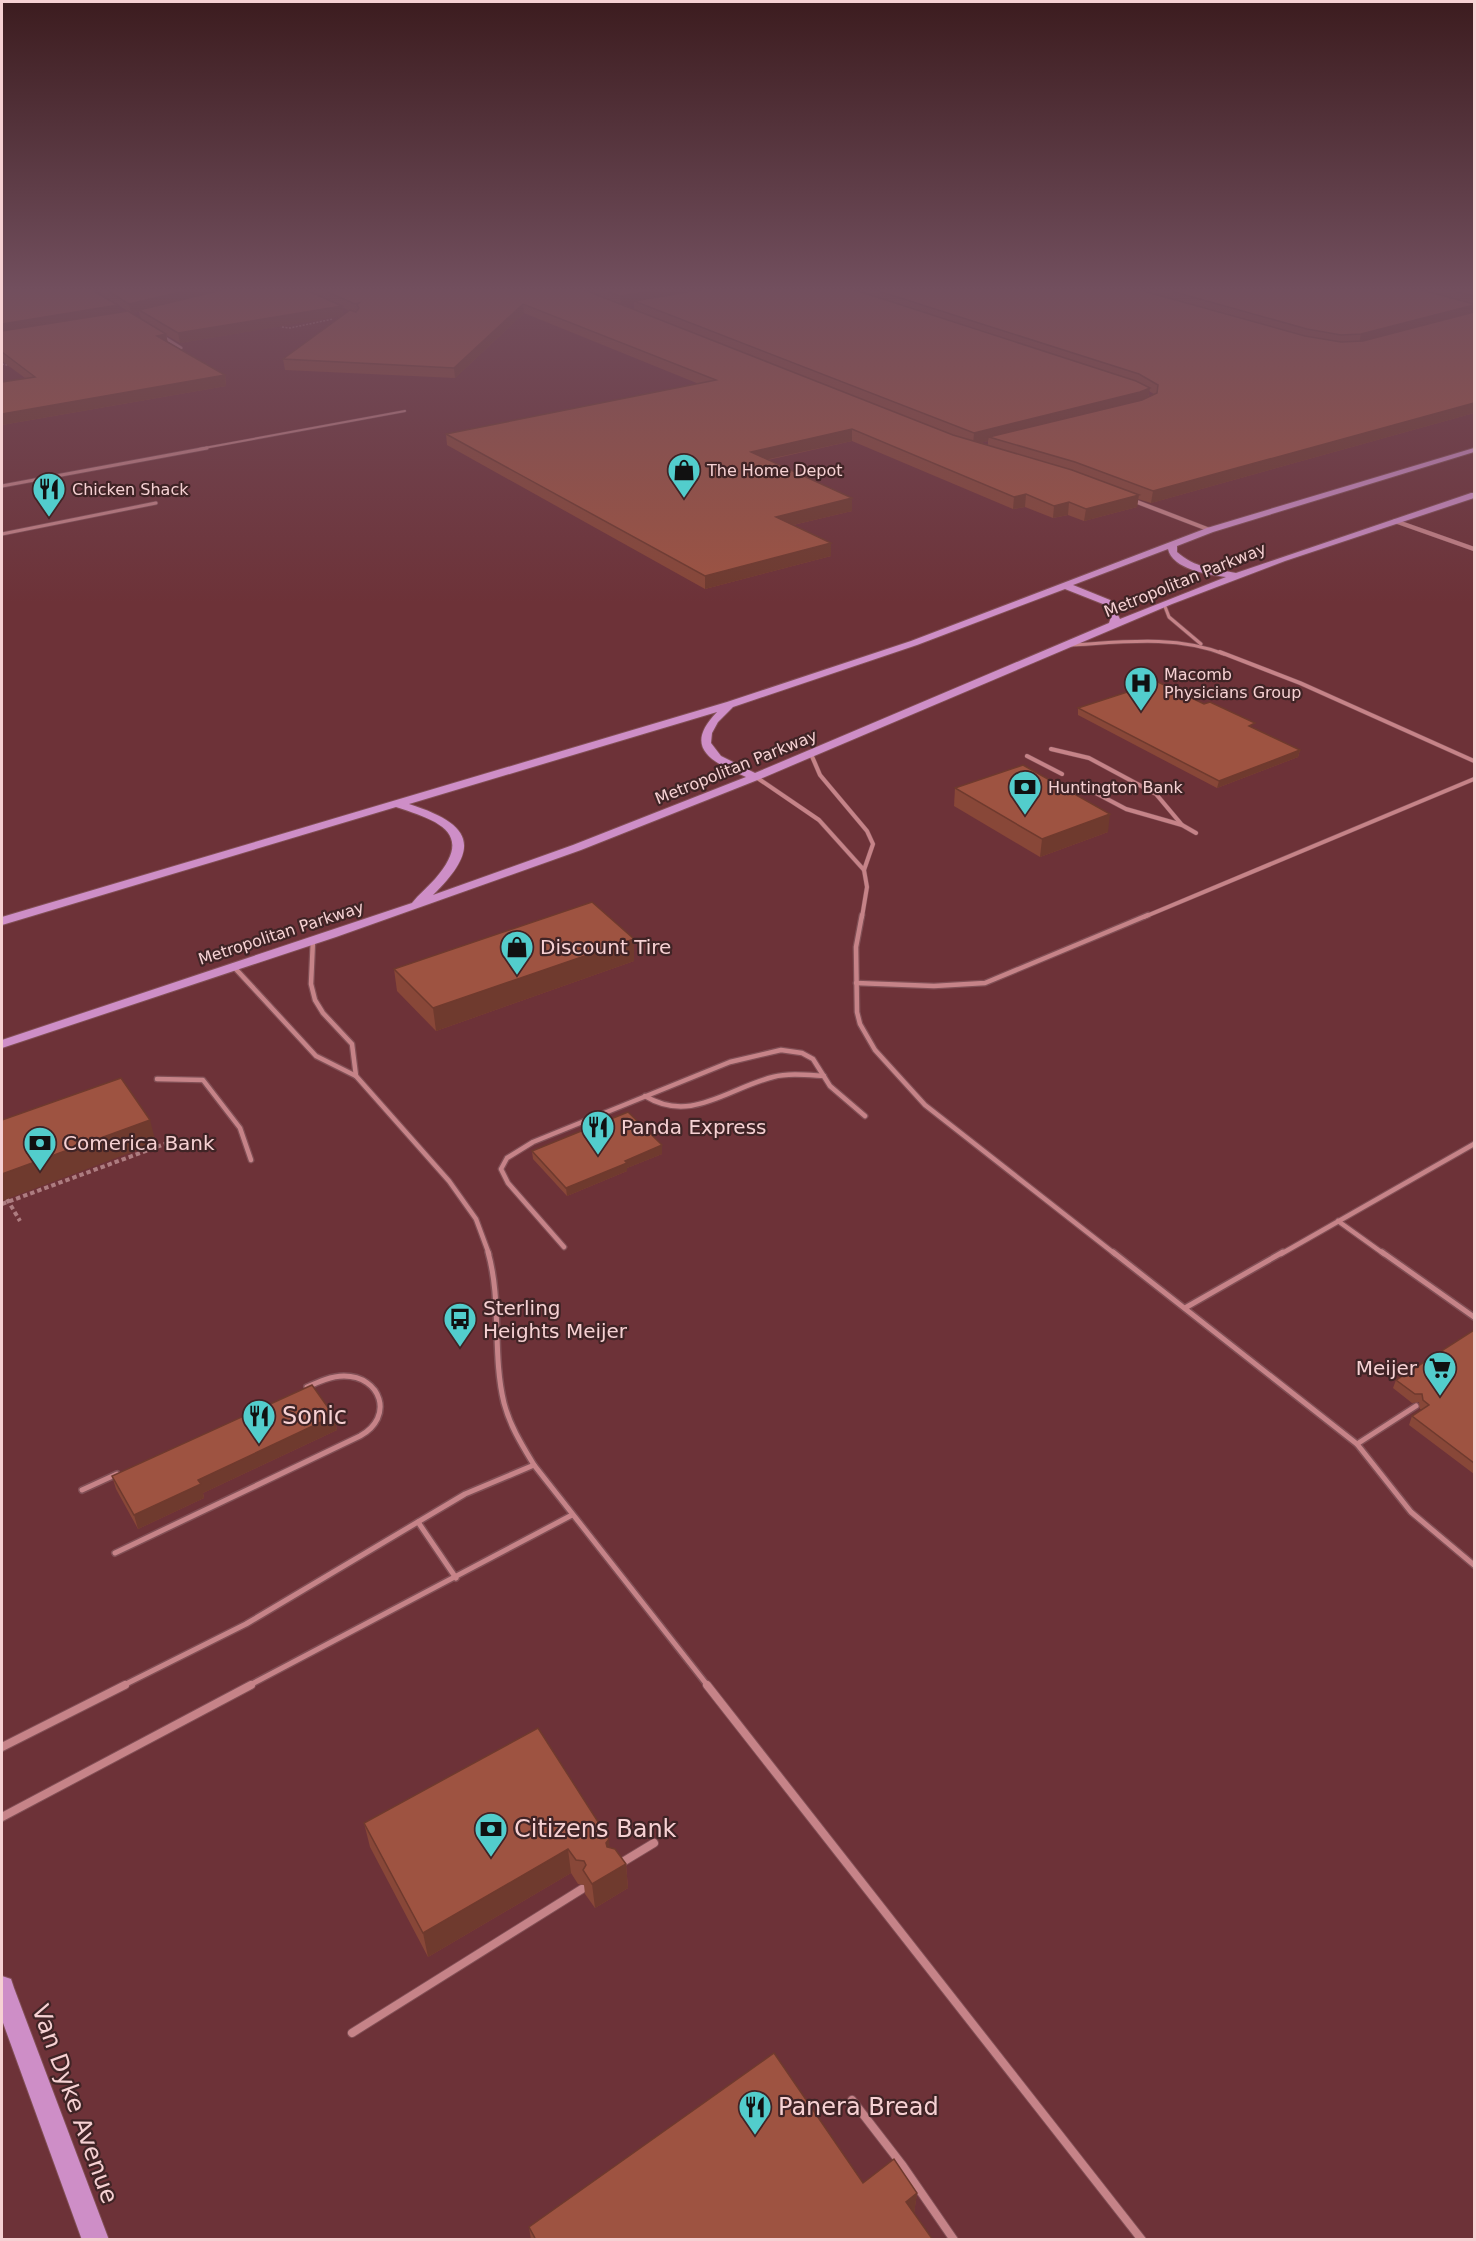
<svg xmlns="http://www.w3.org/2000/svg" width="1476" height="2241" viewBox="0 0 1476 2241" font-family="'DejaVu Sans',sans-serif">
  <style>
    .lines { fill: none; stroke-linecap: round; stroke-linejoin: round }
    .service-far5-casing { stroke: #814f55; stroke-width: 3 }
    .service-far4-casing { stroke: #814f55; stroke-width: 4.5 }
    .service-far3-casing { stroke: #814f55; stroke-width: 5 }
    .service-far2-casing { stroke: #814f55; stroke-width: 7 }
    .service-far1-casing { stroke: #814f55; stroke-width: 8 }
    .service-casing { stroke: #814f55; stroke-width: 10 }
    .minor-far1-casing { stroke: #814f55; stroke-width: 4 }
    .minor-casing { stroke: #814f55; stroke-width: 5 }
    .primary-casing { stroke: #814f55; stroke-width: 2 }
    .path-far1 { stroke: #ad7c80; stroke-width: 1.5; stroke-dasharray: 2 1.5; stroke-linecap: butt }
    .path { stroke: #ad7c80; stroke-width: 4; stroke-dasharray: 4.5 3; stroke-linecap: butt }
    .service-far5 { stroke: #c68388; stroke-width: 2 }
    .service-far4 { stroke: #c68388; stroke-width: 3 }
    .service-far3 { stroke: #c68388; stroke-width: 4 }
    .service-far2 { stroke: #c68388; stroke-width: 4.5 }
    .service-far1 { stroke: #c68388; stroke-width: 5 }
    .service { stroke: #c68388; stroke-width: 8 }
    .minor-far1 { stroke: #c68388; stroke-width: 3 }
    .minor { stroke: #c68388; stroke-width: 4 }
    .primary { fill: #ce8ec7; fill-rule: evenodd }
    .wall { fill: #884738; fill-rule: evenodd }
    .shaded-wall { fill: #6f3a2e }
    .building { fill: #9e5341; stroke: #6f3a2e; stroke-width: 1.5 }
    .labels { text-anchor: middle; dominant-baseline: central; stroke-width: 4.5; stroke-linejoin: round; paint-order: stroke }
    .far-poi-label { font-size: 16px; fill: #f6d1d3; stroke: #402426; text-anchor: start }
    .far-street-label { font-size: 16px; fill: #f6d1d3; stroke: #402426 }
    .poi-label { font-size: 20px; fill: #f6d1d3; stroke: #402426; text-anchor: start }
    .near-poi-label { font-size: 24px; fill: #f6d1d3; stroke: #402426; text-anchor: start }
    .near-street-label { font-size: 24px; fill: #f6d1d3; stroke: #402426 }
  </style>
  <rect width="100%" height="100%" fill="#6d3238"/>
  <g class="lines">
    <!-- service-far5 casing -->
    <g class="service-far5-casing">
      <polyline id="service-far5" points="199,449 405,411"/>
    </g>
    <!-- service-far4 casing -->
    <g class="service-far4-casing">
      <g id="service-far4">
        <polyline points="2,486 207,448"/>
        <polyline points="2,534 156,503"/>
        <polyline points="1164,604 1169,617 1201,644"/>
        <path d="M1072 645C1123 642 1175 635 1224 654"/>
      </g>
    </g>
    <!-- service-far3 casing -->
    <g class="service-far3-casing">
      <g id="service-far3">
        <polyline points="1220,652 1300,683 1474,761"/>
        <polyline points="1051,749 1089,758 1156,794 1182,825 1196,833"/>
        <polyline points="811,754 820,775 867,831 873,844 864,870 867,887 862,917"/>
        <polyline points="1027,756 1062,774"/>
        <polyline points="756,777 819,820 864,870"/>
        <polyline points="1090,790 1126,809 1182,825"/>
        <polyline points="1144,917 1474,779"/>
      </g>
    </g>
    <!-- service-far2 casing -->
    <g class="service-far2-casing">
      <g id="service-far2">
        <polyline points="862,915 856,947 857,1012 860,1024 875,1050 925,1105 1115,1254"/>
        <polyline points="313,940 311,984 315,1000 323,1013 352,1044 356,1076"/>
        <polyline points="233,966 316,1056 356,1076 449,1181 476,1219 489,1254"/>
        <polyline points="856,983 934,986 985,983 1148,915"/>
        <polyline points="157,1079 203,1080 240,1128 251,1160"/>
        <path d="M645 1096C691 1124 728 1088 773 1077 789 1073 807 1075 824 1076"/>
        <polyline points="1338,1221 1384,1254"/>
        <polyline points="564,1247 508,1183 501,1169 507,1158 533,1142 730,1062 781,1050 802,1053 813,1059 830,1086 865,1116"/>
        <polyline points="1281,1254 1474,1144"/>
      </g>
    </g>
    <!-- service-far1 casing -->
    <g class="service-far1-casing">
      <g id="service-far1">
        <path d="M488 1252C502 1301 492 1354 504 1403 510 1426 522 1445 534 1465L708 1686"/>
        <polyline points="1113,1252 1357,1444 1411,1512 1474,1565"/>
        <polyline points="1382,1252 1474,1317"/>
        <polyline points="1185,1308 1283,1252"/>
        <polyline points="1357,1444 1416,1406"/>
        <polyline points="82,1490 117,1474"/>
        <polyline points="418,1522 456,1578"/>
        <path d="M115 1553 360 1436C395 1417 381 1376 344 1376 331 1376 318 1382 307 1387"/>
        <polyline points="122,1686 246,1624 465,1494 534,1465"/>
        <polyline points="248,1686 572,1515"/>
      </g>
    </g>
    <!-- service casing -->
    <g class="service-casing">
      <g id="service">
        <polyline points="707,1685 1142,2240"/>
        <polyline points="2,1747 125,1685"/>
        <polyline points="2,1817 251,1685"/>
        <polyline points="621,1863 654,1843"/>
        <polyline points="352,2033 582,1889"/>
        <polyline points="852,2100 903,2166 954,2240"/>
      </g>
    </g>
    <!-- minor-far1 casing -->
    <g class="minor-far1-casing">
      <polyline id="minor-far1" points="162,336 181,348"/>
    </g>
    <!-- minor casing -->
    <g class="minor-casing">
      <g id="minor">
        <polyline points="1132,500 1210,530"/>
        <polyline points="1395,521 1474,549"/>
      </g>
    </g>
    <!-- primary casing -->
    <g class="primary-casing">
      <g id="primary">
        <path d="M1474 448V452L1213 532 1177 546V552C1195 568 1214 569 1236 573L1471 493H1474V498L1285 561 1172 604 760 779 581 850 336 937 2 1048V1040L412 903C419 894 428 887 435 879 475 833 439 821 396 807L2 925V917L727 702 911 641 1207 528ZM1168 549C1172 569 1209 575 1226 577L1120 619 1110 600 1073 585ZM1065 589 1103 604 1111 617 1109 623 755 773 721 756 711 743 712 733 718 722 733 707 917 645ZM717 712C682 748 712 762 746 777L573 845 433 895C483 846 471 824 409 804Z"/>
        <polygon points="2,1976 11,1979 14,1988 109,2240 82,2240 2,2020"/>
      </g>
    </g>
    <!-- path-far1 -->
    <g class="path-far1">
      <polyline points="282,327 290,328 333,319"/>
      <polyline points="2,364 12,366"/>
    </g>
    <!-- path -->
    <g class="path">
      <polyline points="7,1199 20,1221"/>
      <polyline points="2,1204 170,1142"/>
    </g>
    <!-- service-far5 -->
    <use href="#service-far5" class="service-far5"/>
    <!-- service-far4 -->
    <use href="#service-far4" class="service-far4"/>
    <!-- service-far3 -->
    <use href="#service-far3" class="service-far3"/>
    <!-- service-far2 -->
    <use href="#service-far2" class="service-far2"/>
    <!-- service-far1 -->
    <use href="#service-far1" class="service-far1"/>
    <!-- service -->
    <use href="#service" class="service"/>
    <!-- minor-far1 -->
    <use href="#minor-far1" class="minor-far1"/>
    <!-- minor -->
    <use href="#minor" class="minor"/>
    <!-- primary -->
    <use href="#primary" class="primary"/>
  </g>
  <!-- wall -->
  <g class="wall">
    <path d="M2 289 95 292 119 313 141 319 139 312 131 313 103 296 98 289H1474V413L1151 503 1138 499 1137 507 1084 521 1068 515 1053 518 1025 507 1013 509 852 441 768 460 852 511 793 525 831 556 705 589 447 445 446 434 699 384 524 313 455 378 285 370 283 359 341 316 180 343 166 335 168 342 225 375 226 386 2 425V382L25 378 2 361ZM634 304V310L623 305ZM342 307 348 310 349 311 343 315ZM1149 391 1154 394 1149 397ZM988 441V445L980 443Z"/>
    <polygon points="1078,708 1254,728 1300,750 1298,757 1217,788 1078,715"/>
    <polygon points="955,788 1108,832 1040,857 954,806"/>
    <polygon points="634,961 436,1031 397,991 394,969"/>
    <polygon points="662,1145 662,1154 627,1168 627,1171 567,1196 533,1159 532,1151"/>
    <polygon points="1474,1330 1474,1474 1409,1425 1412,1416 1422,1410 1420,1409 1419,1402 1412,1403 1393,1388 1396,1380"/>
    <polygon points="334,1416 337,1430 203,1493 204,1498 138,1529 116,1489 112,1476"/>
    <polygon points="364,1823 609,1848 626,1864 628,1888 595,1908 585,1894 584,1885 578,1884 571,1873 428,1957 370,1847"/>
    <polygon points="863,2183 917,2193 914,2213 933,2240 531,2240 529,2227"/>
  </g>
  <!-- shaded-wall -->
  <g class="shaded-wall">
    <polygon points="193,289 235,289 139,310 139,312 131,313 129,304"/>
    <polygon points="664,289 722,289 634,301 634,304 621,306 620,296"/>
    <polygon points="523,304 524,313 455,378 454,368"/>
    <polygon points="118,305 120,315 2,334 2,324"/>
    <polygon points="1474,305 1473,314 1359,344 1361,334"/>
    <polygon points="342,306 343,316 180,343 178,333"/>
    <polygon points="166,334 168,345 157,336"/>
    <polygon points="225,375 226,386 2,425 2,414"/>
    <polygon points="1150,388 1148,399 989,437 988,441 973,445 974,433"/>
    <polygon points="1474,403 1474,413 1151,503 1153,491"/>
    <polygon points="852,429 852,441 751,463 751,452"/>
    <polygon points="1026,494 1025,507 1013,509 1014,497"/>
    <polygon points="1139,495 1137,507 1084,521 1086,509"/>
    <polygon points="852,498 852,511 776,529 776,517"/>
    <polygon points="1069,502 1068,515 1053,518 1054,506"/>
    <polygon points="831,543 831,556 705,589 705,576"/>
    <polygon points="1300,750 1298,757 1217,788 1219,781"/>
    <polygon points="1110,814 1108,832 1040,857 1042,839"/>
    <polygon points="634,939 634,961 436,1031 433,1008"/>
    <polygon points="150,1120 156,1143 2,1201 2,1174"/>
    <polygon points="662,1145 662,1154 627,1168 627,1171 567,1196 566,1188 625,1161"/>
    <polygon points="334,1416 337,1430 203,1493 204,1498 138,1529 134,1515 198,1480"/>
    <polygon points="609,1839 611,1863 606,1843"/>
    <polygon points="568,1849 571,1873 428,1957 423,1933"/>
    <polygon points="626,1864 628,1888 595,1908 592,1884"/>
    <polygon points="917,2193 913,2221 906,2202"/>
  </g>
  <!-- building -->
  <g class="building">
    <polygon points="2,289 94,289 95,292 118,305 2,324"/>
    <polygon points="105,289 193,289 129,304"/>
    <polygon points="226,289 304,289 342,306 178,333 139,310"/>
    <polygon points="321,289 582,289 953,435 1072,470 1139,495 1086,509 1069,502 1054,506 1026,494 1014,497 852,429 751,452 852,498 776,517 831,543 705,576 446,434 716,380 523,304 454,368 283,359 350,310 356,312 359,308 357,305 359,303 355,304"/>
    <polygon points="601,289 664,289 620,296"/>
    <polygon points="706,289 852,289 1136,381 1150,388 1140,392 974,433 634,301"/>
    <polygon points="872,289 1136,289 1305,336 1341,342 1363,341 1474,312 1474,403 1153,491 1075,462 989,437 1142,400 1157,393 1158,385 1139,374"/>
    <polygon points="1164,289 1418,289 1474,304 1474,305 1361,334 1341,335 1307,329"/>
    <polygon points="1446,289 1474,289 1474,296"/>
    <polygon points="128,311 166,334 157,336 225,375 2,414 2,382 35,377 2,352 2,331"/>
    <polygon points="1158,682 1204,704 1210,702 1255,723 1249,726 1300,750 1219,781 1078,708"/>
    <polygon points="1023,765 1110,814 1042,839 955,788"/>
    <polygon points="592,902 634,939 433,1008 394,969"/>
    <polygon points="121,1078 150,1120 2,1174 2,1120"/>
    <polygon points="628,1112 662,1145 625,1161 627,1163 566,1188 532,1151"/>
    <polygon points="1474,1330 1474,1463 1412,1416 1429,1405 1423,1400 1422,1394 1415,1394 1396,1380"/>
    <polygon points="312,1385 334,1416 198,1480 201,1484 134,1515 112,1476"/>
    <polygon points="538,1728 609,1839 606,1843 607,1847 615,1849 626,1864 592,1884 583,1870 586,1865 584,1861 576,1860 568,1849 423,1933 364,1823"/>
    <polygon points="774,2053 863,2183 894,2159 917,2193 906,2202 933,2240 536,2240 529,2227"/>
  </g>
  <!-- sky -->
  <linearGradient id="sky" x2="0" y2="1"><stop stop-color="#3c1c1f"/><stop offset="0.48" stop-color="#724f5e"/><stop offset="1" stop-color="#724f5e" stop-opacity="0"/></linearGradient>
  <rect width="1476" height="603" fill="url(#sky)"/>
  <!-- icons -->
  <defs>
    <g id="shop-pin" transform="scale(1.725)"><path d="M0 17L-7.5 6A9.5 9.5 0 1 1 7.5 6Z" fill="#52cdcc" stroke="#402426"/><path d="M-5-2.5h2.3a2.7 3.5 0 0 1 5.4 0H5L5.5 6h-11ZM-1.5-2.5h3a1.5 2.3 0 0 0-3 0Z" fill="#111"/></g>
    <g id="restaurant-pin" transform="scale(1.725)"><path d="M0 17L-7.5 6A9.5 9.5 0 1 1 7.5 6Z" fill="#52cdcc" stroke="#402426"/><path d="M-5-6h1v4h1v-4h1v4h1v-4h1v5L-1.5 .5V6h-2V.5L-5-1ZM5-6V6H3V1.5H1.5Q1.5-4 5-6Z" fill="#111"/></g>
    <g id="hospital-pin" transform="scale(1.725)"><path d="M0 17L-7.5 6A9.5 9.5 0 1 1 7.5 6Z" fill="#52cdcc" stroke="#402426"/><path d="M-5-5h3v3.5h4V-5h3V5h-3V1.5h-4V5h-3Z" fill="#111"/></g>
    <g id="bank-pin" transform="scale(1.725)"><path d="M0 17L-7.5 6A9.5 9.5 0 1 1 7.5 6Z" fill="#52cdcc" stroke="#402426"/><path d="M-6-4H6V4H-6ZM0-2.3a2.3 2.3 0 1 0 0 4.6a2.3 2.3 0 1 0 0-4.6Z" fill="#111"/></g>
    <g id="bus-pin" transform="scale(1.725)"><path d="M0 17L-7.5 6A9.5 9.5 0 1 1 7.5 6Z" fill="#52cdcc" stroke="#402426"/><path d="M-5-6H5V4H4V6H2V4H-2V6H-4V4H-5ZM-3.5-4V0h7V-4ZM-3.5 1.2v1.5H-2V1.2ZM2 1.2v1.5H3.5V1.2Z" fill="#111"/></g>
    <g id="supermarket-pin" transform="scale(1.725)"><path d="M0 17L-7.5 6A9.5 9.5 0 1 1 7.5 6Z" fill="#52cdcc" stroke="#402426"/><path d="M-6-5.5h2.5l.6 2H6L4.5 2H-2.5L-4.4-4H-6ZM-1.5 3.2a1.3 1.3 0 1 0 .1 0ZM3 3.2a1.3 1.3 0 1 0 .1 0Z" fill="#111"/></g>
  </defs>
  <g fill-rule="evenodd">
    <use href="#shop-pin" x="684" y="470"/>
    <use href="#restaurant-pin" x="49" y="489"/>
    <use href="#hospital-pin" x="1141" y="683"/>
    <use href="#bank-pin" x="1025" y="787"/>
    <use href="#shop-pin" x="517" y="947"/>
    <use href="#restaurant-pin" x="598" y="1127"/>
    <use href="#bank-pin" x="40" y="1143"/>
    <use href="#bus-pin" x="460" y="1319"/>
    <use href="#supermarket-pin" x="1440" y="1368"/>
    <use href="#restaurant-pin" x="259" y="1416"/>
    <use href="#bank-pin" x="491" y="1829"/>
    <use href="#restaurant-pin" x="755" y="2107"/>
  </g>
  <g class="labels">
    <!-- far-poi labels -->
    <g class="far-poi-label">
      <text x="707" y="470">The Home Depot</text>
      <text x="72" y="489">Chicken Shack</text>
      <text x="1164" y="674">Macomb<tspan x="1164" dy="18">Physicians Group</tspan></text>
      <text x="1048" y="787">Huntington Bank</text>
    </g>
    <!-- far-street labels -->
    <g class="far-street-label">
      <text transform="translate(1185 580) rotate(-22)">Metropolitan Parkway</text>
      <text transform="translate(736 767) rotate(-22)">Metropolitan Parkway</text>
      <text transform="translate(281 933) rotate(-18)">Metropolitan Parkway</text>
    </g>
    <!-- poi labels -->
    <g class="poi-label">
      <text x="540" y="947">Discount Tire</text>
      <text x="621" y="1127">Panda Express</text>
      <text x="63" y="1143">Comerica Bank</text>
      <text x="483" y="1308">Sterling<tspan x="483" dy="23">Heights Meijer</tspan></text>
      <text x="1417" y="1368" text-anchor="end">Meijer</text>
    </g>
    <!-- near-poi labels -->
    <g class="near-poi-label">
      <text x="282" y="1416">Sonic</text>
      <text x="514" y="1829">Citizens Bank</text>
      <text x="778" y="2107">Panera Bread</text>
    </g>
    <!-- near-street labels -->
    <g class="near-street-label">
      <text transform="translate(75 2104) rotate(70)">Van Dyke Avenue</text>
    </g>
  </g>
  <!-- border -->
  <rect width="1476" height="2241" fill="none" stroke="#f6d1d3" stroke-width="6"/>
</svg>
